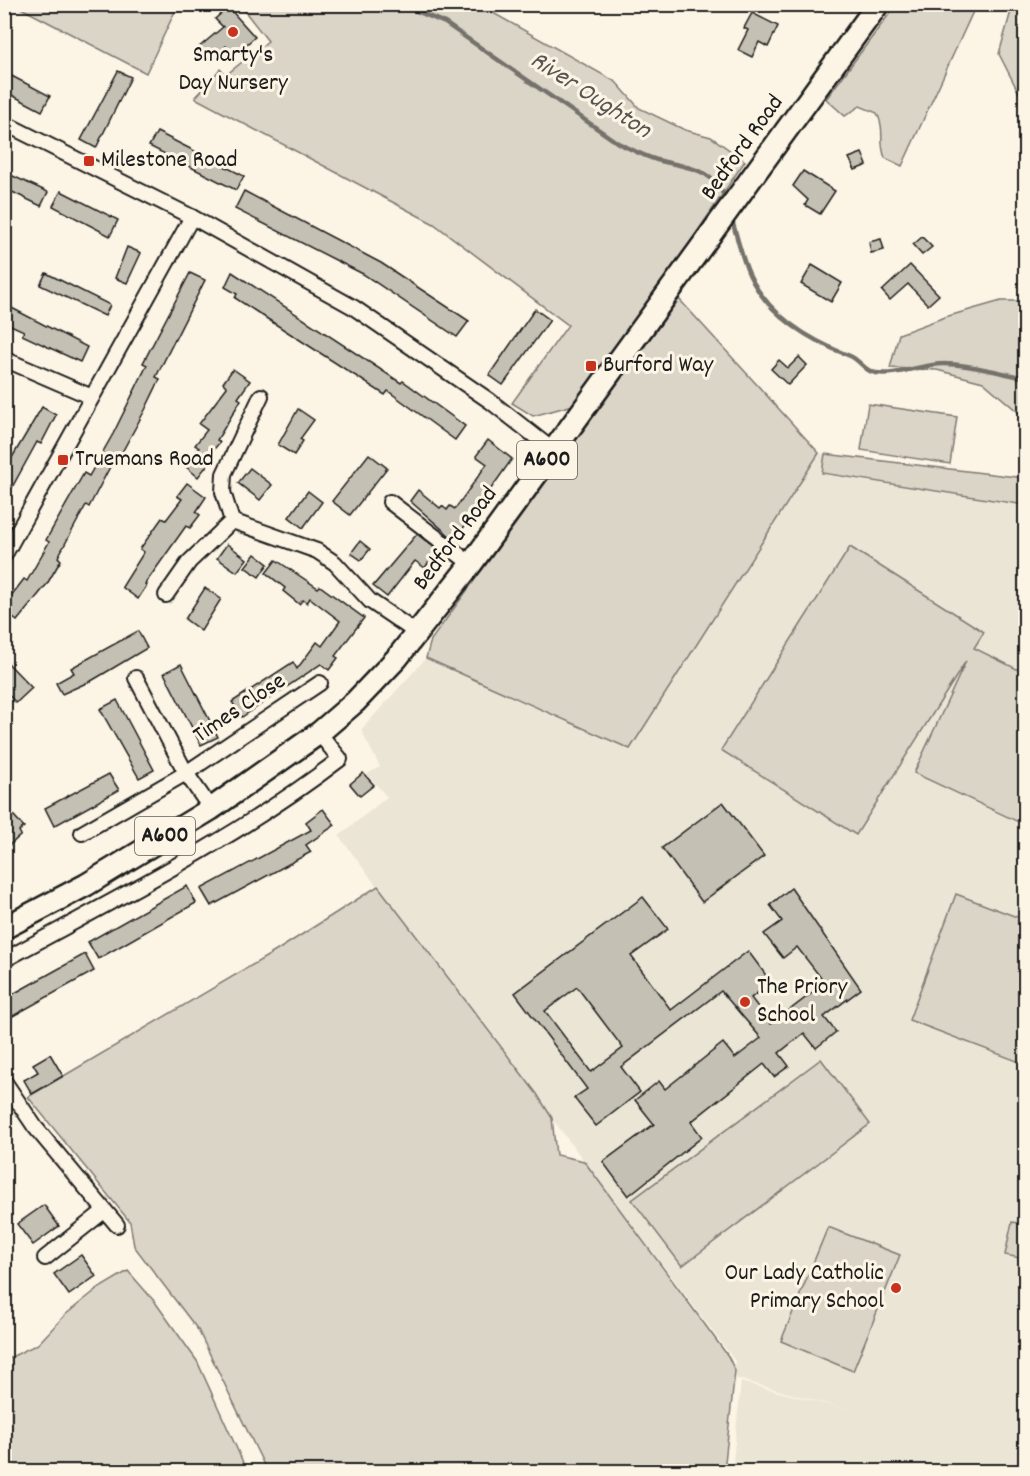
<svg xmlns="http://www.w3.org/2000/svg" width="1030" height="1476" viewBox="0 0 1030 1476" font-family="Dekko,sans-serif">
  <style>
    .built { fill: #ebe5d6 }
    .green { fill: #dbd5c8; stroke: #7c7872; stroke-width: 1.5 }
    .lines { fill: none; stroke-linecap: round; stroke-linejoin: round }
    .stream { stroke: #75726c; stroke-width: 4.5 }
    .building { fill: #c4c0b3; stroke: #1c1c1c; stroke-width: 1.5; fill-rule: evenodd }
    .street-casing { stroke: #1c1c1c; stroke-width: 18 }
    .primary-casing { stroke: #1c1c1c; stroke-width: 26 }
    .street { stroke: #fcf5e5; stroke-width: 14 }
    .primary { stroke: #fcf5e5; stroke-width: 21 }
    .poi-dot { fill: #c8321e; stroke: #fcf5e5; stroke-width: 2 }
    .labels { text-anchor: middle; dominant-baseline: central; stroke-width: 6; stroke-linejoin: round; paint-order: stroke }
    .shield { fill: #fcf5e5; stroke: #5f5d58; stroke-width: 1.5 }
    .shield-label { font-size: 22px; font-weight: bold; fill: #1c1c1c }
    .poi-label { font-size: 24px; fill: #1c1c1c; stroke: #fcf5e5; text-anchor: start }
    .street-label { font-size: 24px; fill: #1c1c1c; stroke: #fcf5e5 }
    .water-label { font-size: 26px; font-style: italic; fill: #575551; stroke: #fcf5e5 }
  </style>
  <rect width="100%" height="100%" fill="#fcf5e5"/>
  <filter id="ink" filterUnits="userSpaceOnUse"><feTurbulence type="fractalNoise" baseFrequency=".0167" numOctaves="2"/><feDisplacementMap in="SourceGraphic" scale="12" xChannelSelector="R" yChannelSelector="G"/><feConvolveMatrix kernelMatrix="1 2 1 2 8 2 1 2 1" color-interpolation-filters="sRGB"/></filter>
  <g filter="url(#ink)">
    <!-- built -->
    <polygon class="built" points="819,453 1025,488 1025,1471 732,1471 741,1382 845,1409 734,1378 735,1361 339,836 387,797 367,774 380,767 361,730 426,658 630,749"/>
    <!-- green -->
    <g class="green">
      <polygon points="1013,4 1025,5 1025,105 999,54"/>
      <polygon points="15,5 178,5 146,73"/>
      <polygon points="227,5 479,5 616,82 639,108 685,130 711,137 745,161 666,278 666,282 577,404 533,416 512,403 568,325 434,224 195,98 220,69 226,75 268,41 243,9"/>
      <path d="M896 5H976L902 166 885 158C878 139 886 132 877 113L860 106 845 116 826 99Z"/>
      <polygon points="679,299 819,453 630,749 426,658 431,640"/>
      <polygon points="1001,301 1025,301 1025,418 983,382 937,370 890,368 899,334 945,317"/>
      <polygon points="868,404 957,417 950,464 861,450"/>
      <polygon points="825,454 1025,478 1025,505 822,473"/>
      <polygon points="850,547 984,632 974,648 1025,673 1025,825 914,773 966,661 856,835 721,750"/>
      <polygon points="378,886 537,1094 552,1118 556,1155 584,1161 728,1356 735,1371 724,1471 267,1471 198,1330 134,1246 130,1222 28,1097 276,951"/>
      <polygon points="956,894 1025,920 1025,1064 909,1020"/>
      <polygon points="821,1059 870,1124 682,1266 632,1200"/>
      <polygon points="1012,1222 1025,1224 1025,1259 1005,1255"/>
      <polygon points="828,1227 900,1255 853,1371 781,1341"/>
      <polygon points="128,1271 155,1302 197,1361 247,1471 5,1471 5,1360 38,1344 65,1315 96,1290"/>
    </g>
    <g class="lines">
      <!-- stream -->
      <g class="stream">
        <path d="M400 4 445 23 618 143C631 149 643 156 657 160 687 168 712 166 726 200"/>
        <path d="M731 217C737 236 741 256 749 274 768 316 809 340 850 356 860 360 865 372 876 373 899 376 921 364 944 364 970 364 1000 373 1026 378"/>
      </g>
    </g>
    <!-- building -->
    <g class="building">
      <polygon points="228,7 255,37 234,55 226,46 209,61 198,48 223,27 215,19"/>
      <polygon points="752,13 778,26 768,47 759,42 752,57 738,50 748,30 744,28"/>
      <polygon points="118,71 131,77 96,148 81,140"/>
      <polygon points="4,72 50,96 42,111 4,91"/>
      <polygon points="157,132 244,176 236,190 149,146"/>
      <polygon points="862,153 867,165 855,170 849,158"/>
      <polygon points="803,171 835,191 820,214 805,205 808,200 793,186"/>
      <polygon points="4,172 48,192 41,206 4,188"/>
      <polygon points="61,191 118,220 110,236 53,206"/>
      <polygon points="244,191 381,263 469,321 457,337 363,274 235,209"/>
      <polygon points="922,237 932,247 922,255 913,245"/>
      <polygon points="881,239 884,250 871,253 869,242"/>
      <polygon points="127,247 141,253 127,283 115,278"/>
      <polygon points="812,265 842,283 831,302 801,284"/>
      <polygon points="910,265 939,295 928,305 908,284 890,300 882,291"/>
      <polygon points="232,272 401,383 403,381 465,426 455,440 388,391 385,395 235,298 237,294 225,287"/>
      <polygon points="46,273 110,305 105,316 40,285"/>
      <polygon points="190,273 205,280 156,377 160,379 145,410 115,465 112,463 89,507 86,505 58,557 61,560 47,584 17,621 4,611 4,605 24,579 27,581 49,542 46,540 84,473 89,476 113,434 147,365 143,363"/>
      <polygon points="4,304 87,347 80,362 22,335 24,331 4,322"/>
      <polygon points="535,309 550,320 503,385 489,375"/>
      <polygon points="799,357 807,365 788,385 771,369 779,360 788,368"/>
      <polygon points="233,369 250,381 238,398 241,400 217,440 220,442 205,460 209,463 198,477 185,466 199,448 195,445 207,430 199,424 227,387 223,383"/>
      <polygon points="42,407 56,415 41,444 37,442 4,502 4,471"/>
      <polygon points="298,409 314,420 300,439 303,441 294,455 278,445"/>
      <polygon points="488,440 512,459 457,537 453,534 451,537 410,501 418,490 440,508 442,506 447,510 450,506 455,509 487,464 476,456"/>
      <polygon points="369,454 387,468 350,515 332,501"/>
      <polygon points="250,468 272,485 260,500 238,483"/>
      <polygon points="187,483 206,497 196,512 200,515 190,528 186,526 145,584 147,585 138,599 122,587 144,552 140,549 162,518 166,520 182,499 177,496"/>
      <polygon points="308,491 322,502 303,528 289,517"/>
      <polygon points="417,534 441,553 432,566 428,563 425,568 415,561 387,597 373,586"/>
      <polygon points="360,541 370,549 361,560 351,553"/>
      <polygon points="227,544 247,559 237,572 217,558"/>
      <polygon points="255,554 268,564 259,577 245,567"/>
      <polygon points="276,560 318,588 320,586 364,618 335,656 338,658 329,670 321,664 242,717 232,702 293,662 297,669 317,642 322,646 340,621 310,598 307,603 303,600 299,604 283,591 285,588 266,573"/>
      <polygon points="205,588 221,599 201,631 185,619"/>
      <polygon points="138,631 147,648 93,680 62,694 56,683 74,673 71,668"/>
      <polygon points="4,659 32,688 16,703 4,690"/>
      <polygon points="181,664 218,737 201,745 164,673"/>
      <polygon points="117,700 154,770 139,778 100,709"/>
      <polygon points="363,773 374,785 360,796 350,784"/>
      <polygon points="109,774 119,790 54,826 45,808"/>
      <polygon points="723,802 764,856 702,902 662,848"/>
      <polygon points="4,805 24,827 19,831 21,835 4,850"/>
      <polygon points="323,809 335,825 306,845 311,852 211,906 201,889 311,830 306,822"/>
      <polygon points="187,886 196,903 98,959 88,942"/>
      <path d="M791 888 861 989 824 1017 836 1032 816 1048 804 1033 779 1053 789 1066 774 1077 764 1064 691 1122 702 1137 628 1196 603 1162 654 1124 635 1100 659 1081 665 1089 723 1043 735 1058 761 1038 721 991 621 1067 640 1092 596 1126 574 1098 587 1089 515 993 643 897 668 929 631 956 671 1010 748 951 771 982 751 998 771 1024 825 983 797 947 783 958 764 934 782 921 770 905ZM577 987 623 1048 591 1072 545 1011Z"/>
      <polygon points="85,954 94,971 4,1021 4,999"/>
      <polygon points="50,1054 63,1076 32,1094 24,1080 38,1072 33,1064"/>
      <polygon points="44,1205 59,1226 33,1245 17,1224"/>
      <polygon points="81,1255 96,1276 69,1295 54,1274"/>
    </g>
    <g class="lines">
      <!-- street casing -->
      <g class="street-casing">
        <g id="street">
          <polyline points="4,123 192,217 353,307 490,401 554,451"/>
          <polyline points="4,359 92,397"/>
          <polyline points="261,396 224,474 223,492 232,521 317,551 335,563 370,601 417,633"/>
          <polyline points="390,502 471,564"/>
          <polyline points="4,556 192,217"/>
          <polyline points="166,595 189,562 232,521"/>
          <polyline points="136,678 186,773 211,809"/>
          <polyline points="82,833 186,773 320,683"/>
          <path d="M4 960C119 897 236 839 340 759L319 733"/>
          <polyline points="4,1081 35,1127 117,1225"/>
          <polyline points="45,1258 104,1211"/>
        </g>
      </g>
      <!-- primary casing -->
      <g class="primary-casing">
        <polyline id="primary" points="4,928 86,885 211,809 319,733 355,702 397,658 471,564 878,4"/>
      </g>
      <!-- street -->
      <use href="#street" class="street"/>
      <!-- primary -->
      <use href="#primary" class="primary"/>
    </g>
  </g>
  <!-- markers -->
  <g class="poi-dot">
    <circle cx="233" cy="32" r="6"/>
    <rect x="83" y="155" width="12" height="12" rx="3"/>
    <rect x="585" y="360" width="12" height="12" rx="3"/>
    <rect x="57" y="454" width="12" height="12" rx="3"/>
    <circle cx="745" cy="1002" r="6"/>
    <circle cx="896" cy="1288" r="6"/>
  </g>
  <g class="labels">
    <!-- shield labels -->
    <g class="shield">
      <rect x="517" y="441" width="60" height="38" rx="4.5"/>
      <rect x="135" y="817" width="60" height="38" rx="4.5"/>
    </g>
    <g class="shield-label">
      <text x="547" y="460">A600</text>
      <text x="165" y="836">A600</text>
    </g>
    <!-- poi labels -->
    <g class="poi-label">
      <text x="233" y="56" text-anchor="middle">Smarty's<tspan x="233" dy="28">Day Nursery</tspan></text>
      <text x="101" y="161">Milestone Road</text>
      <text x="603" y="366">Burford Way</text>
      <text x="75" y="460">Truemans Road</text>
      <text x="757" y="988">The Priory<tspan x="757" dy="28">School</tspan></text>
      <text x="884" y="1274" text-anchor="end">Our Lady Catholic<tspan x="884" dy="28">Primary School</tspan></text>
    </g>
    <!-- street labels -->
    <g class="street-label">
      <text transform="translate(743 148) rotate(-54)">Bedford Road</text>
      <text transform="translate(456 539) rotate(-53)">Bedford Road</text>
      <text transform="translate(240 709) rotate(-34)">Times Close</text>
    </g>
    <!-- water labels -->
    <g class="water-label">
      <text transform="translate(590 96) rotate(33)">River Oughton</text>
    </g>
  </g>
  <!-- margin -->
  <rect width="1030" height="1476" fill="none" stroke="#fcf5e5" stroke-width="24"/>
  <rect x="12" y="12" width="1006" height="1452" fill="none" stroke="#1c1c1c" stroke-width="2" filter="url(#ink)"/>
</svg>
